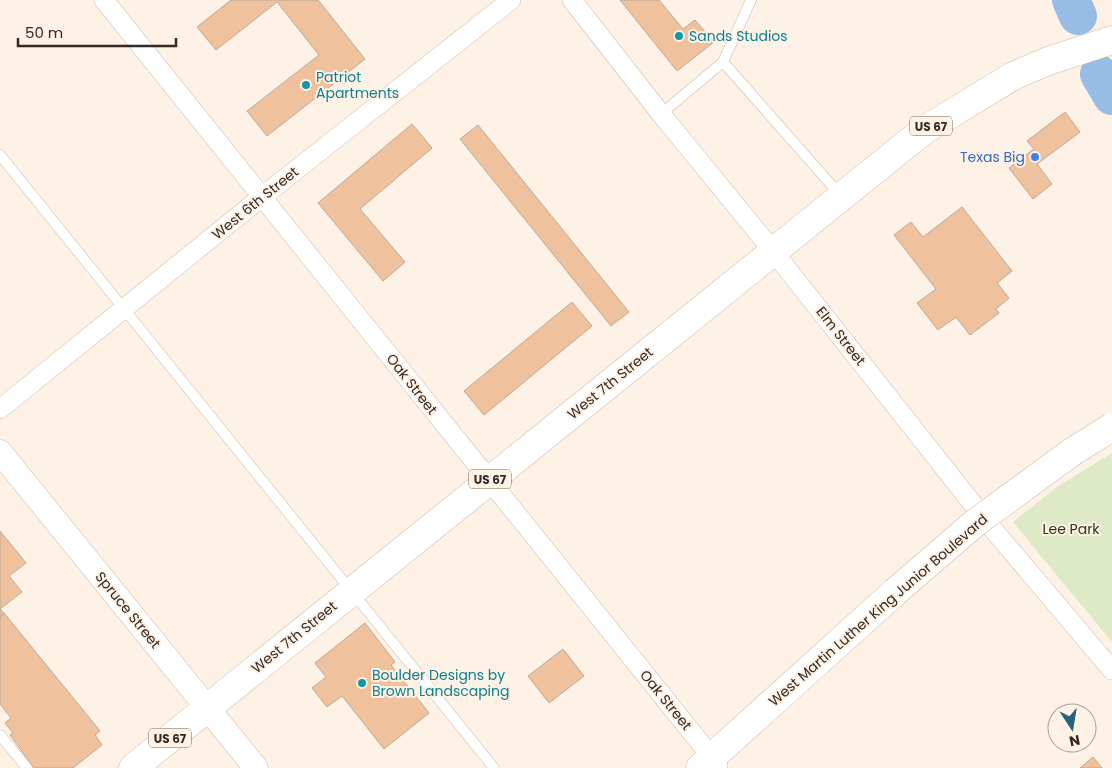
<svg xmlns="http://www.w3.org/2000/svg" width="1112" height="768" viewBox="0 0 1112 768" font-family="Poppins,sans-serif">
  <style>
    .green { fill: #dee9c8 }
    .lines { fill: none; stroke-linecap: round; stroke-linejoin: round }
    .river { stroke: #97bde6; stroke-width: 38 }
    .building { fill: #efc29d; stroke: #bda998 }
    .service-casing { stroke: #cfbaa8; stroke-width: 11 }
    .minor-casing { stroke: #cfbaa8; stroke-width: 20 }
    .tertiary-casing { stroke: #cfbaa8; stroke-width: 25 }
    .primary-casing { stroke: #cfbaa8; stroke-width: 29 }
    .service { stroke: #fff; stroke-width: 10 }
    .minor { stroke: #fff; stroke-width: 19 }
    .tertiary { stroke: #fff; stroke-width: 24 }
    .primary { stroke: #fff; stroke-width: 28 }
    .primary-bridge-casing { stroke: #cfbaa8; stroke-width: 29; stroke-linecap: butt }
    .primary-bridge { stroke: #fff; stroke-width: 28 }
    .culture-dot { fill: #0f9aa8; stroke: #fef1e6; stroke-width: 2 }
    .shop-dot { fill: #3f7fe0; stroke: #fef1e6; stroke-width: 2 }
    .labels { text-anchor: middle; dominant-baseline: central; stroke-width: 4; stroke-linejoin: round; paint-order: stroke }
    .shield { fill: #fef1e6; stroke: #70665e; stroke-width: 1 }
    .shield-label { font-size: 12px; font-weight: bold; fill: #332a23 }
    .culture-label { font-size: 14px; fill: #0d838f; stroke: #fef1e6; text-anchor: start }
    .shop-label { font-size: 14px; fill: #366cbe; stroke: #fef1e6; text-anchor: end }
    .street-label { font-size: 14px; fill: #332a23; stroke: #fef1e6 }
    .park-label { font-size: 14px; fill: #2b350e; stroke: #fef1e6 }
  </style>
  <rect width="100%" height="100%" fill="#fef1e6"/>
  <!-- green -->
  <polygon class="green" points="1112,453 1112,642 1013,522 1057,487"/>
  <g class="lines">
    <!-- river -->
    <g class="river">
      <polyline points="1071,0 1078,16"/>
      <polyline points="1099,74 1112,96"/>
    </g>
  </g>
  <!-- building -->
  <g class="building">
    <polygon points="231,0 318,0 365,59 267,136 247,111 319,55 277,2 216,50 197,27"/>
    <polygon points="620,0 659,0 683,29 695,20 714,42 677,71"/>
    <polygon points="1065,112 1080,132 1037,164 1052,184 1033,199 1009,168 1034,149 1027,141"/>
    <polygon points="412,124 432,148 360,209 405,262 383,281 318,203"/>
    <polygon points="478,125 629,312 611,326 460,139"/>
    <polygon points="962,207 1012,271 997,283 1009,298 996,309 999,313 970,335 956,317 938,330 917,303 936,289 894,235 911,222 923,237"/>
    <polygon points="572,302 592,326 484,415 464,391"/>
    <polygon points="0,531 26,563 9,576 22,592 0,609 4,613 0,617"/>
    <polygon points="4,613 100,731 95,735 102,745 73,768 34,768 10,735 13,733 5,723 11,718 0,704 0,617"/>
    <polygon points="365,623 395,662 391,665 429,713 384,749 342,696 327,707 312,688 326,677 315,663"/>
    <polygon points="563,649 584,676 549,703 528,676"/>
    <polygon points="1093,757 1102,768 1080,768"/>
  </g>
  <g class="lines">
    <!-- service casing -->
    <g class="service-casing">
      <g id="service">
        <polyline points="723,62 751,0"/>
        <polyline points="661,114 723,62 841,196"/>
        <polyline points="0,155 494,768"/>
        <polyline points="0,735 27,768"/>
      </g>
    </g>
    <!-- minor casing -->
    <g class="minor-casing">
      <g id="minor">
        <path d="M104 0C310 254 512 511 718 765"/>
        <polyline points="572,0 661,114 773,251 991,527 1112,670"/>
        <polyline points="0,409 263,196 511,0"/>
      </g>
    </g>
    <!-- tertiary casing -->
    <g class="tertiary-casing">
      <polyline id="tertiary" points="0,452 256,768"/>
    </g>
    <!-- primary casing -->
    <g class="primary-casing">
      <g id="primary">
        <polyline points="133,768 923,131 1013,76 1048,61 1112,40"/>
        <polyline points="700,768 895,592"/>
      </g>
    </g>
    <!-- service -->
    <use href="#service" class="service"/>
    <!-- minor -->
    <use href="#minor" class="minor"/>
    <!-- tertiary -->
    <use href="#tertiary" class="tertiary"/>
    <!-- primary -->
    <use href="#primary" class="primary"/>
    <!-- primary-bridge casing -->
    <g class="primary-bridge-casing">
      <polyline id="primary-bridge" points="895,592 975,523 1072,452 1112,427"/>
    </g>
    <!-- primary-bridge -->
    <use href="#primary-bridge" class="primary-bridge"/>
  </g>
  <!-- markers -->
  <g class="culture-dot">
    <circle cx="679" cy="36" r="5"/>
    <circle cx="306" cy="85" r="5"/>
    <circle cx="362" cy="683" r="5"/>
  </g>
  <circle class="shop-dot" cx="1035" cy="157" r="5"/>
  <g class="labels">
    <!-- shield labels -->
    <g class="shield">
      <rect x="910" y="116.5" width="42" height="19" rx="4"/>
      <rect x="469" y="469.5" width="42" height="19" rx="4"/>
      <rect x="149" y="728.5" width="42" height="19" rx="4"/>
    </g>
    <g class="shield-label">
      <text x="931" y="126">US 67</text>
      <text x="490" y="479">US 67</text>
      <text x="170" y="738">US 67</text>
    </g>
    <!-- culture labels -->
    <g class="culture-label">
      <text x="689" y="36">Sands Studios</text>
      <text x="316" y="77">Patriot<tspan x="316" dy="16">Apartments</tspan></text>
      <text x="372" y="675">Boulder Designs by<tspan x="372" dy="16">Brown Landscaping</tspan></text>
    </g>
    <!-- shop labels -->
    <g class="shop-label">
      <text x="1025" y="157">Texas Big</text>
    </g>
    <!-- street labels -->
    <g class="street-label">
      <text transform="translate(255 203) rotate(-39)">West 6th Street</text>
      <text transform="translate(841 336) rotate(52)">Elm Street</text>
      <text transform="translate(610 383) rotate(-39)">West 7th Street</text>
      <text transform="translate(412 384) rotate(52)">Oak Street</text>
      <text transform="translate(128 610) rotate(51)">Spruce Street</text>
      <text transform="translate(878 610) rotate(-41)">West Martin Luther King Junior Boulevard</text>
      <text transform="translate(294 637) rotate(-39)">West 7th Street</text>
      <text transform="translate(666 700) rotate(51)">Oak Street</text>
    </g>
    <!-- park labels -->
    <g class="park-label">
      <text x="1071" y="529">Lee Park</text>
    </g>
  </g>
  <!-- north arrow -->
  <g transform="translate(1072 728) rotate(168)"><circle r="24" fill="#fef1e6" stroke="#ada198"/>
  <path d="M0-4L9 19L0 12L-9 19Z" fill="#25657a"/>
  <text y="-8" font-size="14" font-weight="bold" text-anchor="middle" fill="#332a23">N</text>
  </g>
  <!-- scale -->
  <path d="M18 38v8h158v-8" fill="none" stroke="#332a23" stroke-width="2.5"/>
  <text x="25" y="38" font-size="15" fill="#332a23" stroke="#fef1e6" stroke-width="4" paint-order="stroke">50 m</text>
</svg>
